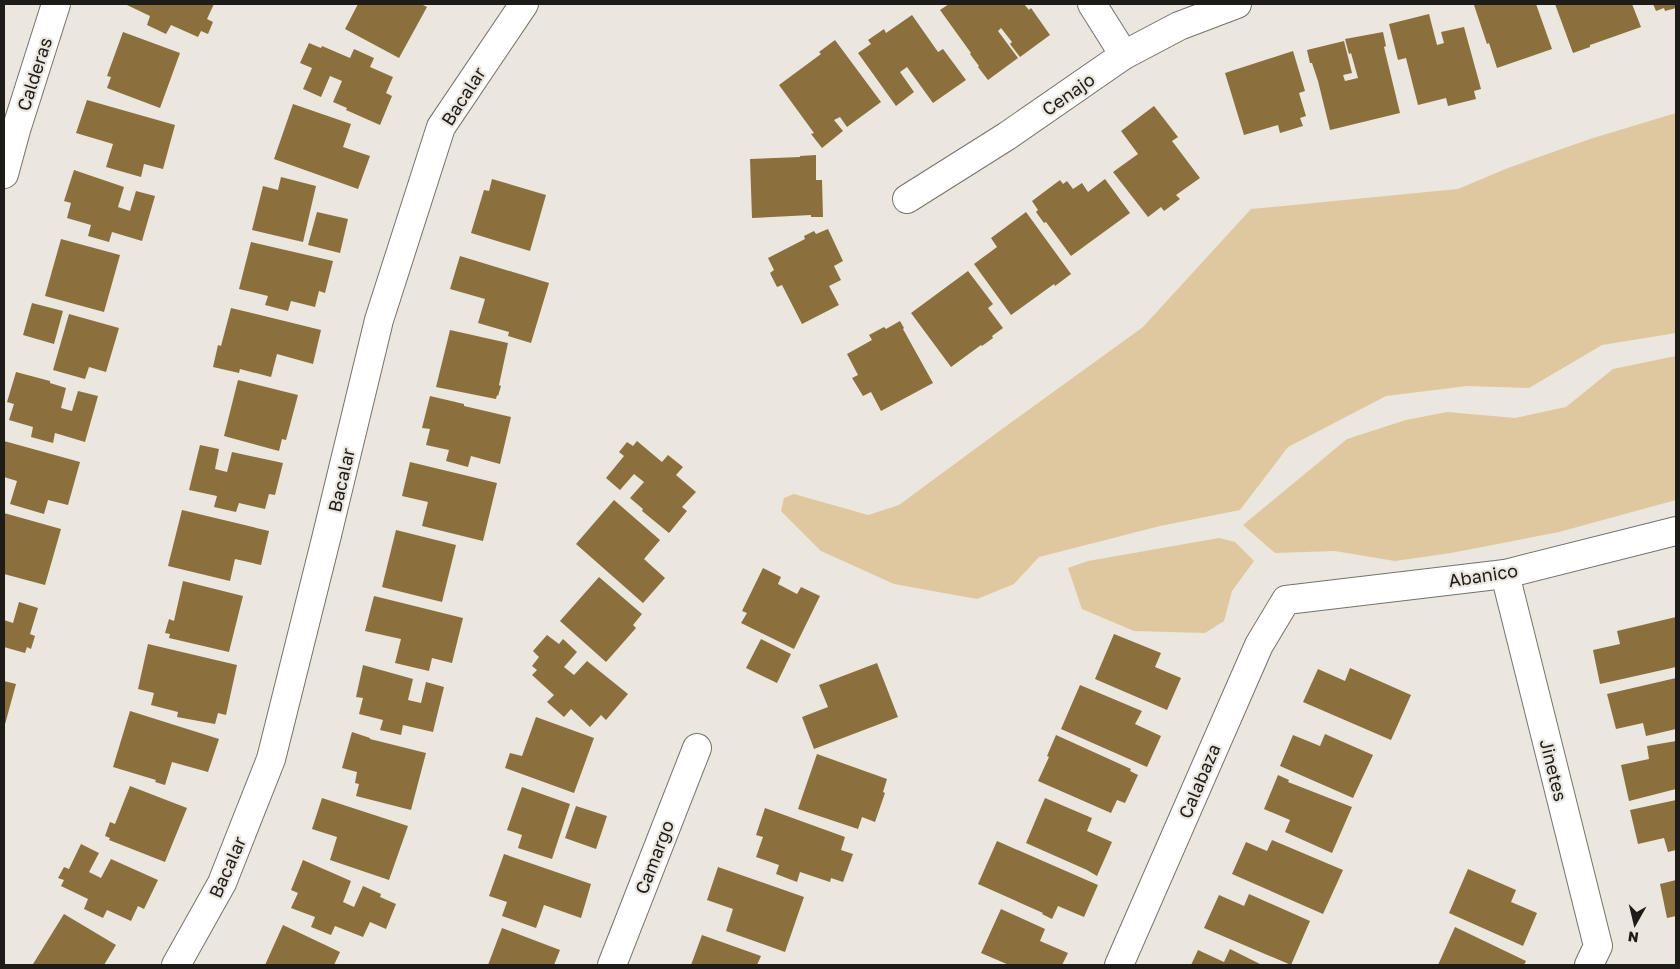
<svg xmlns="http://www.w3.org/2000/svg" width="1680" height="969" viewBox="0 0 1680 969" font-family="'Golos Text',sans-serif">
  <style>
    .green { fill: #dfc89f }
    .building { fill: #8b703e }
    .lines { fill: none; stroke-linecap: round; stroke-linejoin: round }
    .minor-casing { stroke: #76726b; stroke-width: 30 }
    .minor { stroke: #fff; stroke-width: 28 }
    .labels { text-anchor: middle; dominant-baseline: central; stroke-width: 4.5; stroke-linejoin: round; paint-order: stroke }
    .street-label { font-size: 18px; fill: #1d1c19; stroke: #ebe6de }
  </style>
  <rect width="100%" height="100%" fill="#ebe6de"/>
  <!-- green -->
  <g class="green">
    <polygon points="1676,113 1676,333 1602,345 1529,388 1467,386 1386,396 1288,447 1240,510 1160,526 1039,557 1014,584 977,599 894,584 821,551 781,511 784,498 794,494 868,515 899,505 998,432 1143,327 1251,209 1458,189 1508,168 1590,139"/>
    <polygon points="1676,356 1676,500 1559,532 1451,553 1395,561 1335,551 1275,553 1243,525 1347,439 1406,420 1447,412 1515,418 1566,407 1613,369"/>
    <polygon points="1219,538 1235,542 1254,561 1232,591 1224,621 1205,633 1134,631 1082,609 1068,568 1088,561"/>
  </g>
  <!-- building -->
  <g class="building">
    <polygon points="128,4 214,4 207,19 213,22 208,34 201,31 198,37 171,25 166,34 147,25 150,16 127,5"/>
    <polygon points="358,4 421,4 427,7 399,58 345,29"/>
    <polygon points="949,4 1024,4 1029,10 1031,8 1050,35 1020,57 1010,44 1012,42 1001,28 998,31 1018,58 988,80 978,67 979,66 970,54 971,53 940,10"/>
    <polygon points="1478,4 1536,4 1552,49 1497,68 1489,43 1487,44 1474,5"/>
    <polygon points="1555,4 1632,4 1641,27 1590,45 1590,47 1573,53"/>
    <polygon points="1653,4 1676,4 1676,8 1665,11 1664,8 1656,11"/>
    <polygon points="1429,14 1437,45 1444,43 1441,32 1464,27 1481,89 1474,91 1476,99 1448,106 1446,98 1418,105 1406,58 1398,60 1389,24"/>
    <polygon points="912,15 938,52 943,49 966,80 933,103 907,67 900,72 914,92 896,106 858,53 871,44 868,40 884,29 886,33"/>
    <polygon points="123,32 180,53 160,108 107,88 111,77 107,76"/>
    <polygon points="1383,32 1386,46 1384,47 1400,113 1330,130 1318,81 1312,63 1310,63 1307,50 1344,41 1352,73 1343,75 1345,81 1358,78 1351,53 1349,54 1345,39"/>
    <polygon points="835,40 881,102 847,127 840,117 834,120 843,131 822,148 811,134 814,133 779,85 821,54 819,52"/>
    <polygon points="309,43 321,48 322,46 350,58 354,49 374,58 370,67 393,77 386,93 392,96 380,125 346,110 347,108 333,102 342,81 330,76 321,97 303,89 312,68 300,63"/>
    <polygon points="1293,51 1305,91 1299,93 1306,116 1300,118 1303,126 1280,133 1278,125 1244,135 1225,73"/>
    <polygon points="87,100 175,125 163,169 144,164 141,177 106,167 113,144 76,133"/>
    <polygon points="293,104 351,124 343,147 370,156 358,189 274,159"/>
    <polygon points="1154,106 1178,137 1172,141 1200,178 1176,195 1180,199 1164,211 1161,207 1148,217 1113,172 1138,154 1121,131"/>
    <polygon points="816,155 816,180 822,180 823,217 811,217 811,215 752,218 750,159 800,157 800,156"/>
    <polygon points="74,170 124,187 118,207 130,211 136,191 155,196 142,241 112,232 109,242 88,236 91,225 67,218 71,203 64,201"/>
    <polygon points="281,177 316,186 303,242 252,230 263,186 278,190"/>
    <polygon points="492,179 546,195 530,251 471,233 484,190 489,191"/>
    <polygon points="1105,179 1130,213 1071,256 1046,222 1044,223 1036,212 1038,210 1032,201 1060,180 1063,184 1067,181 1073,189 1082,183 1088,192"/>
    <polygon points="317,212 348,219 340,253 308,245"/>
    <polygon points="1026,212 1071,274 1055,286 1054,284 1011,315 974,264 997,247 991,238"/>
    <polygon points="828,229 843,261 834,266 841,280 829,286 839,305 802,324 782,285 777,287 770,273 774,270 768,258 805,239 804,236 814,231 816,234"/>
    <polygon points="61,239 120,255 104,312 45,296"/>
    <polygon points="251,242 333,261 325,293 319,291 315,307 291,301 288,311 265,305 268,296 239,289"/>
    <polygon points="460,256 549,283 531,343 508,336 509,332 478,323 485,299 450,289"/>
    <polygon points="968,271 993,304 988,308 1003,328 992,336 993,338 982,346 981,345 951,367 911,313"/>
    <polygon points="32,303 63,311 54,344 23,335"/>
    <polygon points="231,308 321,330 313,364 277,354 271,377 240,369 239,373 213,367 218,345 221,346"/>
    <polygon points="69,314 119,328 106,372 89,367 85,379 53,370"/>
    <polygon points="900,321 904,328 903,329 933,383 881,411 871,392 863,396 852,378 858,375 847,354 872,340 869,335 884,327 886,329"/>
    <polygon points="450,330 508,343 499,385 501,386 498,396 497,395 496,399 436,387"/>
    <polygon points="16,372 50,381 50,383 66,388 61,408 72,411 78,391 98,396 85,442 55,433 53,443 31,437 33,427 9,420 14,404 7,402"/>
    <polygon points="238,380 298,395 286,440 282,439 279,451 224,436"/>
    <polygon points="430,396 464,404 464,406 511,417 500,464 471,456 468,467 446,461 449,450 426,445 430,429 422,428"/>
    <polygon points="4,441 80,462 68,505 48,500 44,514 10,504 17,481 4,477"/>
    <polygon points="637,441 662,462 668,455 683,467 676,475 696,492 682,507 687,511 669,533 642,511 643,509 630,498 644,482 634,474 620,490 606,478 624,456 619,452 627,442 633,446"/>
    <polygon points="200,445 219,449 215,469 227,472 232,452 283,463 275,495 269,494 265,509 239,503 236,512 214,507 217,496 189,490"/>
    <polygon points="410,462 497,483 483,541 422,526 428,502 402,496"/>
    <polygon points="614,500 660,540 644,559 665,578 643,603 576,544"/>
    <polygon points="182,510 269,531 261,565 235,559 230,581 168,566"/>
    <polygon points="4,513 61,529 45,585 4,574"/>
    <polygon points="396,530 456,545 442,602 382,587"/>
    <polygon points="763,568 781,577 778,584 797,594 801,587 820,596 794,649 741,623 747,613 742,611"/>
    <polygon points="599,577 642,614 633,625 636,628 606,662 560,621"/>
    <polygon points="183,581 243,596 229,652 169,638 170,634 165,633 169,619 174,621"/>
    <polygon points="374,596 463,618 452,663 432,658 429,671 395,663 401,639 365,631"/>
    <polygon points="19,602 38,608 30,634 35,636 31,649 27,647 25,653 4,647 4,620 13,623"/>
    <polygon points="1676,617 1676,667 1600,684 1593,650 1620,644 1617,631"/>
    <polygon points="1114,634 1161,653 1155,667 1181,678 1167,710 1095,679"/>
    <polygon points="547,635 559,644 563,639 577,652 564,667 574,675 587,661 628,694 606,720 601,715 590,727 571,709 564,717 547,702 554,695 532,675 537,670 532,666 539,657 533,651"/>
    <polygon points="761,639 791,654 777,683 746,668"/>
    <polygon points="148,644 237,665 226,715 218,713 215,724 177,717 178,712 151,705 154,693 138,689"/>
    <polygon points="877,663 898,717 814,749 802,717 828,707 819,685"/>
    <polygon points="363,665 413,679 408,700 421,703 426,682 444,687 433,732 403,725 401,735 380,730 383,720 359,714 363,698 356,697"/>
    <polygon points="1350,668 1411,695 1391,740 1303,702 1318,669 1345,681"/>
    <polygon points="1676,678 1676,729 1646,736 1643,723 1616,729 1607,694"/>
    <polygon points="4,681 16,684 4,728"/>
    <polygon points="1080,685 1142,711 1135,724 1161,736 1147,767 1061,729"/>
    <polygon points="130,711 219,739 208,772 172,762 165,785 155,782 156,780 113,767"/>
    <polygon points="536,717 594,738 574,793 505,768 510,753 522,756"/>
    <polygon points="352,732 370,738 370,739 426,753 411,810 356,796 359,784 355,783 357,772 342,768"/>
    <polygon points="1325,734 1373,755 1353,798 1280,766 1293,735 1320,746"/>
    <polygon points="1056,735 1131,769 1130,771 1138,775 1125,803 1117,800 1111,813 1038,781 1049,757 1047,756"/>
    <polygon points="1676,741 1676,789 1629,801 1621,765 1649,759 1647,746"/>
    <polygon points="817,754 887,779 883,792 885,793 875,822 862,817 858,829 798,809"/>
    <polygon points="1278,775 1289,780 1288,782 1352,807 1332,853 1285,832 1290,820 1264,809"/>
    <polygon points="130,786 187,808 165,862 109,840 110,838 105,836 110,822 115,824"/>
    <polygon points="522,787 570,804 552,859 518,848 522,835 507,830"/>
    <polygon points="322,798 408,826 389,880 330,860 337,837 312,829"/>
    <polygon points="1045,798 1092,818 1087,831 1112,842 1097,876 1087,870 1026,843"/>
    <polygon points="1676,800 1676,850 1668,852 1664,838 1638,844 1630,810"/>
    <polygon points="576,806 607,816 596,849 565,838"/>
    <polygon points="765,808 845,837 841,850 853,854 843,882 831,878 830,882 800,872 797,882 776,874 779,865 756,857 763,837 756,835"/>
    <polygon points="1272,840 1343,870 1323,914 1232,874 1246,842 1267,851"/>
    <polygon points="997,841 1098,885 1084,917 1058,906 1052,919 1042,914 1043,913 978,884"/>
    <polygon points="81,844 99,853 89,872 101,878 111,859 158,880 144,909 138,906 131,921 107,910 103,918 84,909 88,899 61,886 64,880 58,878 64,867 69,869"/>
    <polygon points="504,854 591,884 581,918 544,905 536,928 502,916 507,902 489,896"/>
    <polygon points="303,860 351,881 343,902 354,907 363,886 381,894 380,897 396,904 386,929 370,922 363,937 335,926 331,935 311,927 315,917 291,908 298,893 291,890"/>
    <polygon points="718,867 804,897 785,952 726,931 733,909 707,900"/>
    <polygon points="1468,869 1516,890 1511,902 1537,913 1523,946 1449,913"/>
    <polygon points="1676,880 1676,916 1667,918 1660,884"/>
    <polygon points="1249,894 1310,921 1291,965 1204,928 1219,895 1244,906"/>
    <polygon points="1001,909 1045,929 1040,941 1068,953 1062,965 1009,965 981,953"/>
    <polygon points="64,914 116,945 104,965 33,964"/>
    <polygon points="283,925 340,952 334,965 265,965"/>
    <polygon points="1455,927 1526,961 1524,965 1438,965"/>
    <polygon points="502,928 560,950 554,965 488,965"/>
    <polygon points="702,935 761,956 757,965 691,965"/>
    <polygon points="1230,949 1262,965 1191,965 1198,950 1224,962"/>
  </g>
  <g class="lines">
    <!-- minor casing -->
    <g class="minor-casing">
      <g id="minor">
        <polyline points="1092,4 1124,55"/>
        <polyline points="4,174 16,130 56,4"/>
        <polyline points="907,199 1007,136 1124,55 1179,26 1237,4"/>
        <polyline points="1505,574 1598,946 1589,965"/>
        <polyline points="176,965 222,883 271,759 326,539 379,320 441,127 524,4"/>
        <polyline points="612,965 697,748"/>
        <polyline points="1119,965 1259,645 1286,600 1505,574 1676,531"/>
      </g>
    </g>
    <!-- minor -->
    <use href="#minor" class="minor"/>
  </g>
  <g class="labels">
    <!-- street labels -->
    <g class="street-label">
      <text transform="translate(34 74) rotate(-72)">Calderas</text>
      <text transform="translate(1068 94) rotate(-35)">Cenajo</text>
      <text transform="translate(463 96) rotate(-57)">Bacalar</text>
      <text transform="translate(341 480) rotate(-77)">Bacalar</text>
      <text transform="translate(1483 575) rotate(-9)">Abanico</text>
      <text transform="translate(1554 770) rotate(76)">Jinetes</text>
      <text transform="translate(1199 781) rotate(-67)">Calabaza</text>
      <text transform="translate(654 857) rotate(-69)">Camargo</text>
      <text transform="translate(227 867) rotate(-66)">Bacalar</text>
    </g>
  </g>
  <!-- border -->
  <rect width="1680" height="969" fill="none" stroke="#1d1c19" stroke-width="10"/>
  <!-- north arrow -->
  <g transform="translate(1635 924) rotate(188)" stroke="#ebe6de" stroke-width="4" paint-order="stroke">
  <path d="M0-4L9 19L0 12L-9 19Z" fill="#1d1c19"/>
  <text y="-8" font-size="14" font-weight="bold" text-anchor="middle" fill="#1d1c19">N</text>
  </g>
</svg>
